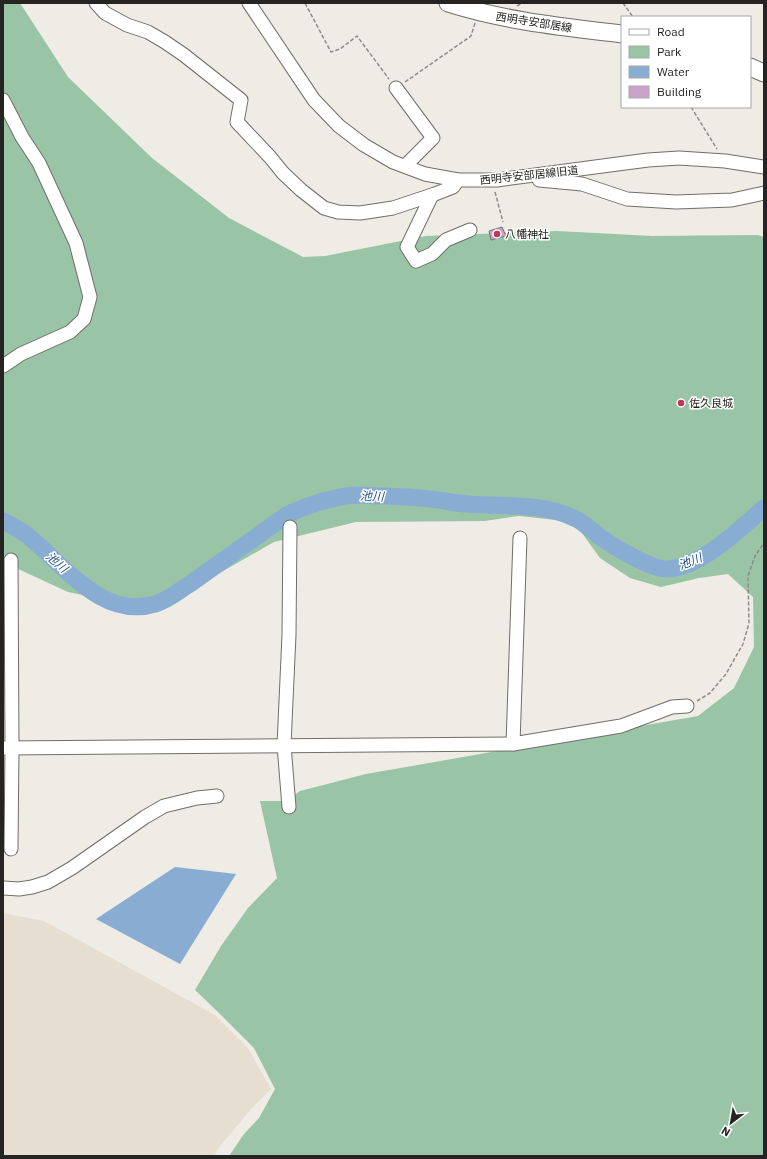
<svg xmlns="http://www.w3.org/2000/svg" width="767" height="1159" viewBox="0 0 767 1159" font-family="'IBM Plex Sans','Noto Sans JP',sans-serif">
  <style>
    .built { fill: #e5ded1 }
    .green { fill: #99c4a6 }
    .water { fill: #88acd2 }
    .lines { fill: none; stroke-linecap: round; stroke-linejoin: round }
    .river { stroke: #88acd2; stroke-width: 17 }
    .building { fill: #cba3c8; stroke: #787377 }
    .minor-casing { stroke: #716e68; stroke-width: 15 }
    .major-casing { stroke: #716e68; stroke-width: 19 }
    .path { stroke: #8f8c88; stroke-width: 1.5; stroke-dasharray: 4 2; stroke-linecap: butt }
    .minor { stroke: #fff; stroke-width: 13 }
    .major { stroke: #fff; stroke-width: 17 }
    .poi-dot { fill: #c4345b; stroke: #fff; stroke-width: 1.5 }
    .labels { text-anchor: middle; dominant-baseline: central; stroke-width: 3; stroke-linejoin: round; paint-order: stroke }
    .street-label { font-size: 11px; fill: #252422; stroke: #fff }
    .poi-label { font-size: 11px; fill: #252422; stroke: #fff; text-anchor: start }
    .water-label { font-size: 12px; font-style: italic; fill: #205384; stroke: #fff }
  </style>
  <rect width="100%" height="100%" fill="#efebe5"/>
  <!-- built -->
  <polygon class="built" points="3,913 44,921 215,1015 247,1047 271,1089 252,1108 220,1146 214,1156 3,1156"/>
  <!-- green -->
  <polygon class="green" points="3,3 20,3 68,77 152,158 229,218 303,257 325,256 426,236 557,231 652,236 758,235 764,237 764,1156 229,1156 244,1134 259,1118 275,1089 254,1048 219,1013 195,990 221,946 248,908 277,878 260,801 286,801 300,791 366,774 698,716 734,688 754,647 753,597 728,574 699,578 661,587 630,578 600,558 574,522 519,516 485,521 356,522 274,542 181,595 134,606 68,592 3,562"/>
  <!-- water -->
  <polygon class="water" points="175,867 236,874 180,964 96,919"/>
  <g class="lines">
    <!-- river -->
    <path class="river" d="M3 521C11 525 20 530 27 535 63 564 102 620 155 604 169 600 178 591 190 584L288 514C309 505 331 497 354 495 364 495 375 496 385 496 400 497 415 497 430 499 442 500 454 503 466 504 503 507 542 502 576 519 586 524 594 533 603 539 616 548 653 570 668 569 701 567 740 529 764 508"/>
  </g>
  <!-- building -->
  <polygon class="building" points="502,227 506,236 491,240 489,231"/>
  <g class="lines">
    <!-- minor casing -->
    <g class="minor-casing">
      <g id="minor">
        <polyline points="96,3 105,13 127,25 148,32 165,42 184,55 241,100 237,122 270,157 283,173 301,190 324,208 338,212 360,213 393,208 435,194 453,187 458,180"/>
        <polyline points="249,3 314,100 339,126 364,145 393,162 425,174 458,180 497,180 648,160 679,158 725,161 764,167"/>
        <polyline points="396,88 433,138 405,166"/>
        <polyline points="3,100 22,137 39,163 76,243 90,297 84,319 70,332 21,354 3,366"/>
        <polyline points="539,180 582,184 627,199 676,202 732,200 764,193"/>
        <polyline points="432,195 407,247 416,261 432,254 446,240 470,230"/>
        <polyline points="513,744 520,538"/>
        <polyline points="3,748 513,744 621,726 672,707 687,706"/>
        <polyline points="289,807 284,745 289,635 290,527"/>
        <polyline points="11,849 12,748 11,560"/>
        <polyline points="3,888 19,889 32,887 48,882 72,868 145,817 164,806 197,798 217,796"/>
      </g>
    </g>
    <!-- major casing -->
    <g class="major-casing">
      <g id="major">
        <path d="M448 3C504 21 564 27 622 34"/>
        <polyline points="750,67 764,73"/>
      </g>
    </g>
    <!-- path -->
    <g class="path">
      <polyline points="305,3 331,52 340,49 357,36 389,79"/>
      <polyline points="623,3 633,17"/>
      <polyline points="517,6 522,3"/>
      <polyline points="405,82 471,36 475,23"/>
      <polyline points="691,107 717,149"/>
      <polyline points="495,192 503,222"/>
      <polyline points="697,701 710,693 726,674 743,644 749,623 748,576 755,556 764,543"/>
    </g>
    <!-- minor -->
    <use href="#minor" class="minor"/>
    <!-- major -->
    <use href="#major" class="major"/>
  </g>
  <!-- markers -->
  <g class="poi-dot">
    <circle cx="497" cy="234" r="4"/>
    <circle cx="681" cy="403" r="4"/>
  </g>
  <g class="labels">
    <!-- street labels -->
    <g class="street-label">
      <text transform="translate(534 22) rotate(9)">西明寺安部居線</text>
      <text transform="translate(529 175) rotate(-6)">西明寺安部居線旧道</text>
    </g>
    <!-- poi labels -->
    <g class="poi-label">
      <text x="505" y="234">八幡神社</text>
      <text x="689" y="403">佐久良城</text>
    </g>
    <!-- water labels -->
    <g class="water-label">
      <text transform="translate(372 496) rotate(2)">池川</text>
      <text transform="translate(690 561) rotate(-22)">池川</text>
      <text transform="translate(57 562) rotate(41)">池川</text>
    </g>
  </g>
  <!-- border -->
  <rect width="767" height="1159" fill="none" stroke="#252422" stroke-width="8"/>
  <!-- legend -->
  <rect x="621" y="16" width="130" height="92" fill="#ffffff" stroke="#a8a7a7"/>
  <rect x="629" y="29" width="20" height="6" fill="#ffffff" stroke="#a8a7a7"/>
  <text x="657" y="36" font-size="12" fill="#252422">Road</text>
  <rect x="629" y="46" width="20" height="12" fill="#99c4a6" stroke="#a8a7a7"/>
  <text x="657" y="56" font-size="12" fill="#252422">Park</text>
  <rect x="629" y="66" width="20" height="12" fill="#88acd2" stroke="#a8a7a7"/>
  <text x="657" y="76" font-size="12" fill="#252422">Water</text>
  <rect x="629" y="86" width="20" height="12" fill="#cba3c8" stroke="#a8a7a7"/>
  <text x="657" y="96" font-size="12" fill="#252422">Building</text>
  <!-- north arrow -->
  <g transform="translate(731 1123) rotate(211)" stroke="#ffffff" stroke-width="3" paint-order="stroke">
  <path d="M0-3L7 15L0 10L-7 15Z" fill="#252422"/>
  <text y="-6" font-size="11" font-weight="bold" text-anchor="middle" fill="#252422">N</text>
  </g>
</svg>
